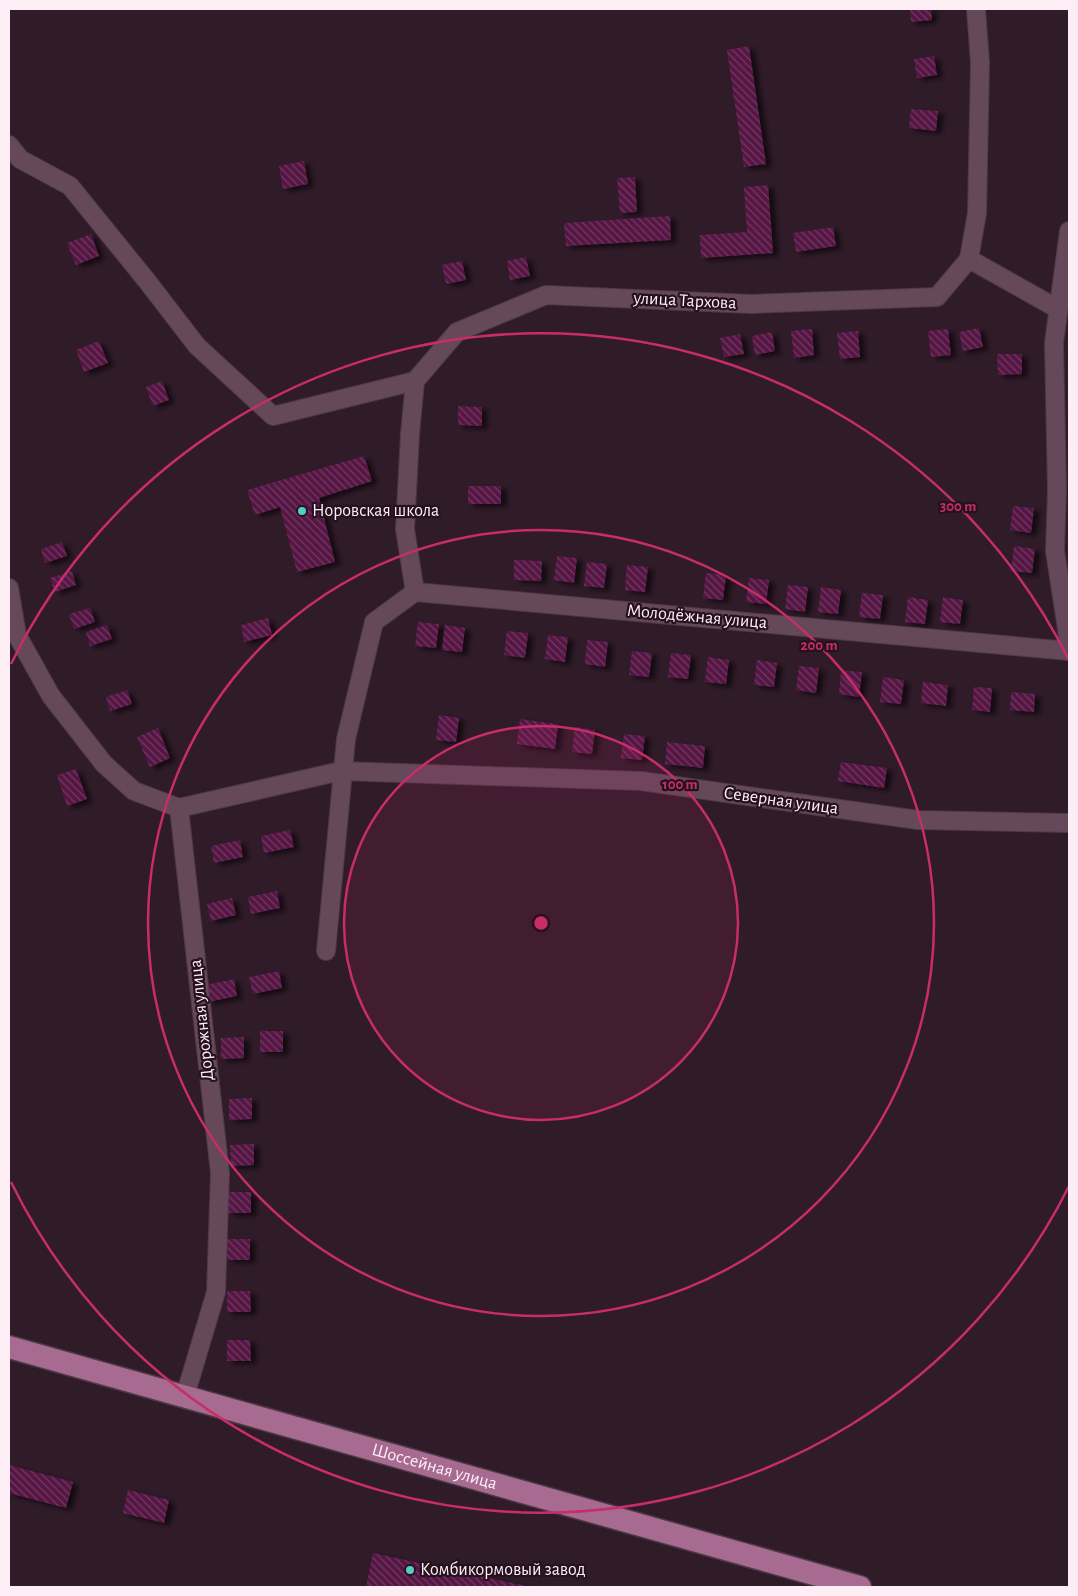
<svg xmlns="http://www.w3.org/2000/svg" width="1078" height="1596" viewBox="0 0 1078 1596" font-family="'Alegreya Sans',sans-serif">
  <style>
    .building { fill: url(#building-back-hatch); filter: url(#shadow) }
    .lines { fill: none; stroke-linecap: round; stroke-linejoin: round }
    .minor-casing { stroke: #4d3946; stroke-width: 20 }
    .major-casing { stroke: #4d3946; stroke-width: 25 }
    .minor { stroke: #65485a; stroke-width: 18 }
    .major { stroke: #a76b91; stroke-width: 22 }
    .ring { fill: none; stroke: #c82d6a; stroke-width: 2.5 }
    .poi-dot { fill: #54cdc9; stroke: #26121f; stroke-width: 2 }
    .labels { text-anchor: middle; dominant-baseline: central; stroke-width: 4.5; stroke-linejoin: round; paint-order: stroke }
    .street-label { font-size: 18px; fill: #fdeef6; stroke: #26121f }
    .poi-label { font-size: 18px; fill: #fdeef6; stroke: #26121f; text-anchor: start }
    .centre { fill: #c82d6a; stroke: #26121f; stroke-width: 2.5 }
    .ring-label { font-size: 15px; text-anchor: middle; font-weight: bold; fill: #c82d6a; stroke: #26121f; stroke-width: 4.5; stroke-linejoin: round; paint-order: stroke }
  </style>
  <defs>
    <pattern id="building-back-hatch" width="6" height="6" patternUnits="userSpaceOnUse" patternTransform="scale(1.25)"><rect width="6" height="6" fill="#571744"/><path d="M-1 5l2 2M0 0l6 6M5-1l2 2" fill="none" stroke="#703960"/></pattern>
    <filter id="shadow"><feDropShadow dx="5.5" dy="3" stdDeviation="2.5" flood-color="#0009"/></filter>
  </defs>
  <rect width="100%" height="100%" fill="#301b29"/>
  <!-- building -->
  <g class="building">
    <polygon points="910,9 931,9 932,20 911,22"/>
    <polygon points="749,46 766,164 744,167 727,50"/>
    <polygon points="934,56 937,75 917,78 914,59"/>
    <polygon points="911,109 938,111 936,131 909,128"/>
    <polygon points="304,161 308,184 283,189 279,166"/>
    <polygon points="635,177 637,212 620,213 617,178"/>
    <polygon points="768,185 773,253 701,258 700,235 747,232 744,187"/>
    <polygon points="670,216 671,240 566,246 564,223"/>
    <polygon points="833,227 836,246 796,252 793,233"/>
    <polygon points="91,234 99,256 76,265 67,243"/>
    <polygon points="526,257 530,276 510,280 507,261"/>
    <polygon points="462,261 466,280 446,284 442,265"/>
    <polygon points="979,328 983,347 963,351 959,332"/>
    <polygon points="812,329 814,355 794,358 791,331"/>
    <polygon points="948,329 951,355 931,357 928,331"/>
    <polygon points="858,331 860,357 840,359 837,333"/>
    <polygon points="772,332 775,351 755,355 752,336"/>
    <polygon points="740,334 744,354 724,357 720,338"/>
    <polygon points="99,341 108,363 84,372 76,350"/>
    <polygon points="997,354 1022,354 1022,374 998,375"/>
    <polygon points="162,381 169,400 153,406 146,387"/>
    <polygon points="458,406 482,407 482,426 458,425"/>
    <polygon points="364,456 372,481 319,498 335,562 297,572 280,507 255,515 247,490"/>
    <rect x="468" y="486" width="33" height="18"/>
    <polygon points="1013,506 1034,508 1031,533 1010,530"/>
    <polygon points="62,542 67,556 45,563 41,549"/>
    <polygon points="1014,546 1035,549 1032,573 1011,571"/>
    <polygon points="557,556 577,558 574,583 554,580"/>
    <polygon points="514,560 542,561 541,581 514,580"/>
    <polygon points="587,562 607,564 604,588 584,586"/>
    <polygon points="627,565 648,567 645,592 625,590"/>
    <polygon points="72,571 76,585 55,592 50,578"/>
    <polygon points="706,573 726,575 723,600 703,598"/>
    <polygon points="749,578 769,580 766,604 746,602"/>
    <polygon points="788,585 808,587 805,612 785,609"/>
    <polygon points="821,587 841,590 838,614 818,612"/>
    <polygon points="862,593 883,595 880,619 859,617"/>
    <polygon points="908,597 928,600 925,624 905,622"/>
    <polygon points="943,597 963,600 960,624 940,622"/>
    <polygon points="90,608 95,622 74,629 69,614"/>
    <polygon points="268,618 272,635 244,642 241,625"/>
    <polygon points="418,622 439,624 436,648 415,646"/>
    <polygon points="107,625 112,639 90,646 86,632"/>
    <polygon points="445,625 465,628 462,652 442,650"/>
    <polygon points="507,631 528,633 525,658 504,655"/>
    <polygon points="548,635 568,637 565,662 545,659"/>
    <polygon points="587,640 608,642 605,667 585,664"/>
    <polygon points="632,651 652,653 649,677 629,675"/>
    <polygon points="671,653 691,655 688,679 668,677"/>
    <polygon points="708,657 729,660 726,684 705,682"/>
    <polygon points="757,660 777,663 774,687 754,685"/>
    <polygon points="799,666 819,668 816,693 796,690"/>
    <polygon points="841,670 862,672 859,697 839,694"/>
    <polygon points="883,677 904,680 901,704 880,702"/>
    <polygon points="923,682 948,685 946,706 921,703"/>
    <polygon points="974,687 992,688 990,712 972,710"/>
    <polygon points="127,690 132,704 110,711 106,697"/>
    <polygon points="1011,692 1035,694 1034,712 1010,710"/>
    <polygon points="439,715 459,718 456,742 436,740"/>
    <polygon points="520,719 558,724 555,749 517,744"/>
    <polygon points="575,727 595,730 592,754 572,752"/>
    <polygon points="158,728 170,758 150,767 137,737"/>
    <polygon points="624,734 645,736 642,760 621,758"/>
    <polygon points="667,742 705,746 703,768 665,764"/>
    <polygon points="841,762 887,768 884,788 838,781"/>
    <polygon points="76,769 87,799 67,806 57,775"/>
    <polygon points="290,830 294,847 264,853 261,836"/>
    <polygon points="240,840 243,857 214,863 211,846"/>
    <polygon points="277,891 280,908 251,914 248,897"/>
    <polygon points="232,898 236,915 211,921 207,904"/>
    <polygon points="279,971 282,988 253,994 249,977"/>
    <polygon points="234,979 237,996 208,1002 205,985"/>
    <rect x="260" y="1031" width="23" height="21"/>
    <polygon points="244,1037 244,1058 221,1059 221,1038"/>
    <polygon points="252,1098 252,1119 229,1120 229,1099"/>
    <polygon points="254,1144 254,1165 231,1166 230,1145"/>
    <rect x="228" y="1192" width="23" height="21"/>
    <rect x="227" y="1239" width="23" height="21"/>
    <polygon points="227,1291 250,1291 251,1312 227,1312"/>
    <polygon points="227,1340 250,1340 251,1361 227,1361"/>
    <polygon points="9,1465 73,1482 66,1508 9,1493"/>
    <polygon points="128,1490 169,1500 164,1523 123,1513"/>
    <polygon points="373,1553 526,1586 525,1587 366,1587"/>
  </g>
  <g class="lines">
    <!-- minor casing -->
    <g class="minor-casing">
      <g id="minor">
        <polyline points="976,9 980,63 977,213 969,259 1058,309"/>
        <polyline points="9,145 20,159 70,186 147,281 197,346 273,416 415,381"/>
        <polyline points="1069,231 1054,343 1057,490 1055,551 1069,642"/>
        <polyline points="415,381 457,332 546,295 751,304 937,297 969,259"/>
        <polyline points="415,381 410,434 405,529 415,592"/>
        <polyline points="9,588 17,635 51,696 104,764 134,791 179,808"/>
        <polyline points="415,592 1069,651"/>
        <polyline points="326,951 346,739 374,622 415,592"/>
        <polyline points="185,1396 216,1292 220,1173 179,808 341,771 641,781 918,820 1069,823"/>
      </g>
    </g>
    <!-- major casing -->
    <g class="major-casing">
      <g id="major">
        <path id="s1" d="M9 1347 860 1587"/>
      </g>
    </g>
    <!-- minor -->
    <use href="#minor" class="minor"/>
    <!-- major -->
    <use href="#major" class="major"/>
  </g>
  <!-- distance rings -->
  <circle cx="541" cy="923" r="197" fill="#c82d6a" fill-opacity=".12"/>
  <g class="ring">
    <circle cx="541" cy="923" r="197"/>
    <circle cx="541" cy="923" r="393"/>
    <path d="M1069 1186A590 590 0 0 1 11 1182M11 664A590 590 0 0 1 1069 660"/>
  </g>
  <!-- markers -->
  <g class="poi-dot">
    <circle cx="302" cy="511" r="5"/>
    <circle cx="410" cy="1570" r="5"/>
  </g>
  <g class="labels">
    <!-- street labels -->
    <g class="street-label">
      <text transform="translate(685 301) rotate(3)">улица Тархова</text>
      <text transform="translate(697 617) rotate(5)">Молодёжная улица</text>
      <text transform="translate(781 801) rotate(8)">Северная улица</text>
      <text transform="translate(202 1020) rotate(-96)">Дорожная улица</text>
      <text stroke="none"><textPath href="#s1" startOffset="442">Шоссейная улица</textPath></text>
    </g>
    <!-- poi labels -->
    <g class="poi-label">
      <text x="312" y="511">Норовская школа</text>
      <text x="420" y="1570">Комбикормовый завод</text>
    </g>
  </g>
  <circle cx="541" cy="923" r="8" class="centre"/>
  <g class="ring-label">
    <text x="958" y="511">300 m</text>
    <text x="819" y="650">200 m</text>
    <text x="680" y="789">100 m</text>
  </g>
  <!-- border -->
  <rect width="1078" height="1596" fill="none" stroke="#fdeef6" stroke-width="20"/>
</svg>
